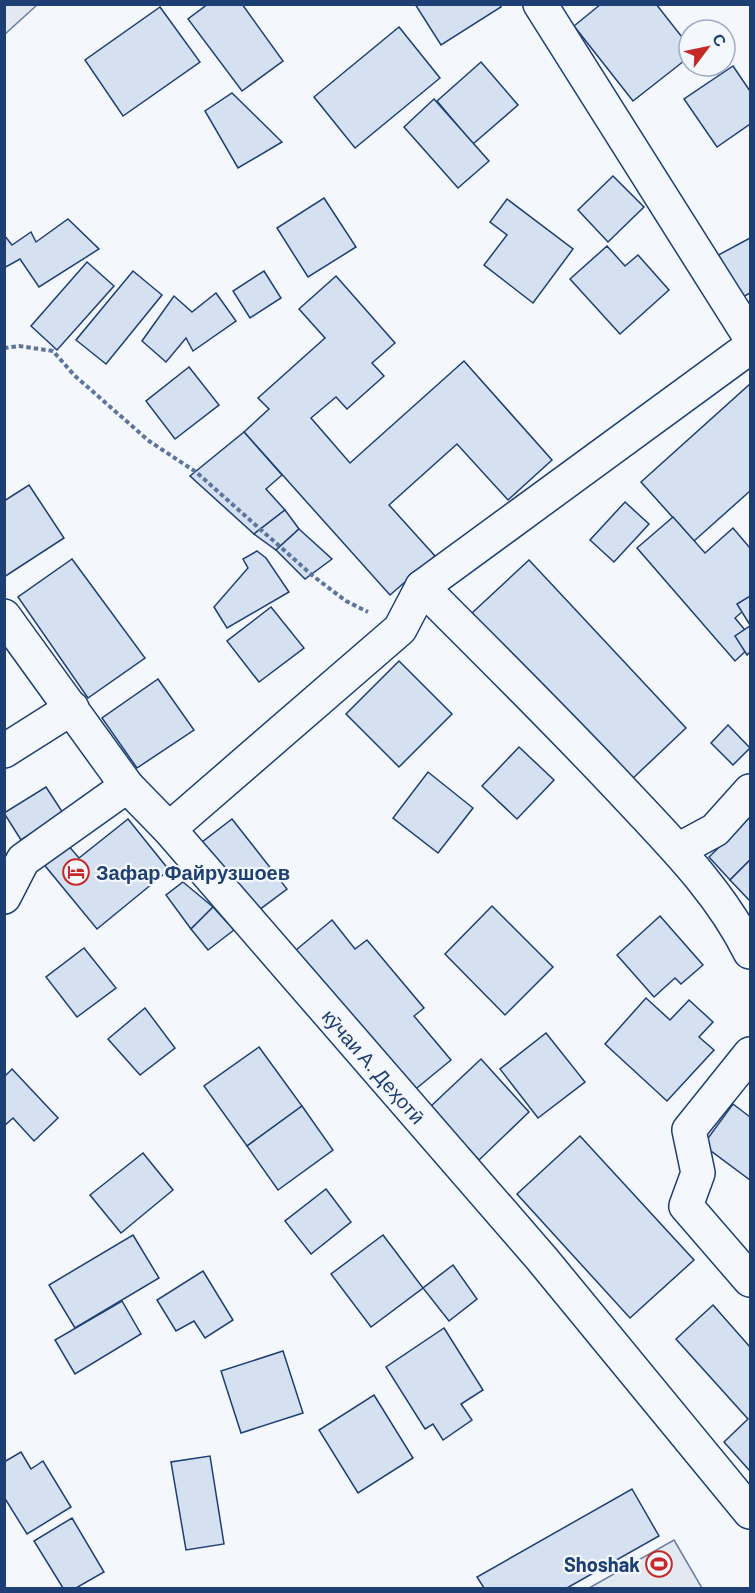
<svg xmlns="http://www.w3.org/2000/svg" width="755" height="1593" viewBox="0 0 755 1593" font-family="Barlow,sans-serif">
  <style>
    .green { fill: #e3e9f0; stroke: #687fa3; stroke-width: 1.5 }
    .building { fill: #d5e0f0; stroke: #1d3f73; stroke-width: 1.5 }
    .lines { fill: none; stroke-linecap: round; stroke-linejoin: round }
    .minor-casing { stroke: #1d3f73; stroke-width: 36 }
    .path { stroke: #5e769c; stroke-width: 4; stroke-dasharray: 4.5 3; stroke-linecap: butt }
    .minor { stroke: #f4f7fb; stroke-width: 33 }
    .labels { text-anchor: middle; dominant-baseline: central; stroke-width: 4.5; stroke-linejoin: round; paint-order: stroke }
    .poi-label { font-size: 20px; font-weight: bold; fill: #1d3f73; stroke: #f4f7fb; text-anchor: start }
    .street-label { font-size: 20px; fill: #1d3f73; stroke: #f4f7fb }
  </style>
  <rect width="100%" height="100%" fill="#f4f7fb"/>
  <!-- green -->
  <g class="green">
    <polygon points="5,4 37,4 37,5 5,34"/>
    <polygon points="674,1540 702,1588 589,1588"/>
  </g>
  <!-- building -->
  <g class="building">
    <polygon points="208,4 242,4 283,61 242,91 188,19"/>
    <polygon points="415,4 500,4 501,7 441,45"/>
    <polygon points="601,4 656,4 689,46 689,57 633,101 574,26"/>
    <polygon points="160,7 200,62 123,116 85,60"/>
    <polygon points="399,27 440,78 355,148 314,97"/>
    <polygon points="481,62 518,105 473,144 437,101"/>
    <polygon points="733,66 750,91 750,124 717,147 684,99"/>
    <polygon points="232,93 282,142 238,168 205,111"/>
    <polygon points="434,99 489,161 458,188 404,127"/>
    <polygon points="613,176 644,207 608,242 578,210"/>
    <polygon points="324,198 356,247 308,277 277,228"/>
    <polygon points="507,199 573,249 533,303 484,265 507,235 490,222"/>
    <polygon points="68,219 99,249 39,287 20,259 4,268 4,235 12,245 31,232 36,242"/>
    <polygon points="750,238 750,293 734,302 711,259"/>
    <polygon points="607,246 625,266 638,255 669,290 620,334 570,279"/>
    <polygon points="87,262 114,286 57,350 31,326"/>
    <polygon points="133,271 162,295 106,364 76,340"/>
    <polygon points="264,271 281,298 250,318 233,291"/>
    <polygon points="336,276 395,343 372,363 384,376 347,409 336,397 311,418 350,463 464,361 552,460 508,500 457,444 389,505 435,556 390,595 244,432 269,409 258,398 325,338 299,309"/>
    <polygon points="216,293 236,321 193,351 186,338 166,362 142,341 174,296 192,312"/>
    <polygon points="189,367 219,405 175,439 146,401"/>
    <polygon points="750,384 750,491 694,541 641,482"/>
    <polygon points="244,432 282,475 266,489 285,510 254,534 190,476"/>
    <polygon points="29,485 64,538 4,577 4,501"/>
    <polygon points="625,502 649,524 614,562 590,540"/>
    <polygon points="285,510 299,529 276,550 254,534"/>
    <polygon points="673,517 705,553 733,528 750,548 750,605 735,618 750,636 750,647 735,661 637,548"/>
    <polygon points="299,529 332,559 305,579 276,550"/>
    <polygon points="257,551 266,558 289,592 227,628 214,607 248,568 243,559"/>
    <polygon points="72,559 145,658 88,698 18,597"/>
    <polygon points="529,560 686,728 630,781 472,613"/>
    <polygon points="750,596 750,625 737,604"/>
    <polygon points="271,607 304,648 259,682 227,641"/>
    <polygon points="750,626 750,652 747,655 735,636"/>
    <polygon points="399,661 452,714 399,767 346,714"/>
    <polygon points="158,679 194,730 137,768 102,718"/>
    <polygon points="728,725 750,748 733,765 711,743"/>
    <polygon points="519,747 554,780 517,819 482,786"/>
    <polygon points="428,772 473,808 438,853 393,818"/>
    <polygon points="46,787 63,813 21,840 4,813"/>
    <polygon points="750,817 750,860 730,880 709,857"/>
    <polygon points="128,819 169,870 97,929 37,856 61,837 79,858"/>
    <polygon points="232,819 287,889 251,916 197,846"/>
    <polygon points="750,860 750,901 730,880"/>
    <polygon points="183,882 213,907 191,929 166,895"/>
    <polygon points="492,906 553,967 505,1015 445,954"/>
    <polygon points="213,907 234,930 208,950 191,929"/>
    <polygon points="660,916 703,965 681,984 675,978 654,997 617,955"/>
    <polygon points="332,920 355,949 367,940 424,1008 414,1016 451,1060 412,1092 296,950"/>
    <polygon points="84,948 116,988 77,1017 46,977"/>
    <polygon points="646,998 670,1020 689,1000 713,1022 699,1037 714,1050 667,1101 605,1044"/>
    <polygon points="145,1008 175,1048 140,1075 108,1039"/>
    <polygon points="546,1033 585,1082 538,1118 500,1069"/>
    <polygon points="259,1047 302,1106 247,1146 204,1086"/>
    <polygon points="481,1059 529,1112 479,1160 430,1107"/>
    <polygon points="12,1069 58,1118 34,1141 13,1118 4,1126 4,1077"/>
    <polygon points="733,1104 750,1117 750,1180 703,1145"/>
    <polygon points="302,1106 333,1150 278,1190 247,1146"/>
    <polygon points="580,1136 694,1260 630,1318 517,1194"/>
    <polygon points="143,1153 173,1190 121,1233 90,1195"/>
    <polygon points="326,1189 351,1222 311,1254 285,1221"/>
    <polygon points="133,1235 159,1278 75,1328 49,1285"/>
    <polygon points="383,1235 423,1288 371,1327 331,1274"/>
    <polygon points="453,1265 477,1299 449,1321 423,1288"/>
    <polygon points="203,1271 233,1320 205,1338 194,1321 176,1331 157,1300"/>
    <polygon points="122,1301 141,1334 75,1374 55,1340"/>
    <polygon points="713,1305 750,1347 750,1471 724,1442 748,1419 676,1339"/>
    <polygon points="444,1328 483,1390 461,1404 472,1420 443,1440 433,1424 425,1429 386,1367"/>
    <polygon points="283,1351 303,1413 241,1433 221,1371"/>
    <polygon points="374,1395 413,1458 358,1493 319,1430"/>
    <polygon points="21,1452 31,1469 43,1461 71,1507 27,1534 4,1497 4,1462"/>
    <polygon points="210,1456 224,1544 186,1550 171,1462"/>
    <polygon points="632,1489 659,1536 567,1588 484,1588 477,1577"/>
    <polygon points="72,1518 104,1572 76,1588 63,1588 34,1541"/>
  </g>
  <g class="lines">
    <!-- minor casing -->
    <g class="minor-casing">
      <g id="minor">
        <polyline points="540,4 750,337"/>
        <path d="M422 587C492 657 562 726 629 798 674 846 721 893 750 952"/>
        <polyline points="4,616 127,786 169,829 542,1259 750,1512"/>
        <polyline points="4,751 72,708"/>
        <polyline points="169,829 400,629 422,587 750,347"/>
        <polyline points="678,850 715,830 750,791"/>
        <polyline points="4,897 23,860 127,786"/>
        <polyline points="750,1054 689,1130 698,1173 686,1206 750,1280"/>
      </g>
    </g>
    <!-- path -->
    <polyline class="path" points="4,348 19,346 53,351 74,375 149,441 196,472 313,576 346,601 368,612"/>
    <!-- minor -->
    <use href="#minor" class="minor"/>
  </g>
  <!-- icons -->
  <defs>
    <g id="hotel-ring" transform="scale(1.35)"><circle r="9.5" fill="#f4f7fb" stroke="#c62828" stroke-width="1.5"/><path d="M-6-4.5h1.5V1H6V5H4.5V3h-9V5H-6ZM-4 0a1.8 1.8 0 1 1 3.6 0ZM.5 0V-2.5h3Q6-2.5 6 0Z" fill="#c62828"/></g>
    <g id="stadium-ring" transform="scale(1.35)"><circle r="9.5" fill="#f4f7fb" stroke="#c62828" stroke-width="1.5"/><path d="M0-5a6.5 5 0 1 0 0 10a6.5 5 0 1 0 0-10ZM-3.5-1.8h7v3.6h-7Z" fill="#c62828"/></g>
  </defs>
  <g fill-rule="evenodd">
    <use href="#hotel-ring" x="76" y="872"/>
    <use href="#stadium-ring" x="659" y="1564"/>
  </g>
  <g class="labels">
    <!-- poi labels -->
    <g class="poi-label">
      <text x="96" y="872">Зафар Файрузшоев</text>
      <text x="640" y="1564" text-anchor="end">Shoshak</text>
    </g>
    <!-- street labels -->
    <g class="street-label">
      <text transform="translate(374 1066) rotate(49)">кӯчаи А. Деҳотӣ</text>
    </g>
  </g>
  <!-- border -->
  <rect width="755" height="1593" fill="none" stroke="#1d3f73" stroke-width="12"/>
  <!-- north arrow -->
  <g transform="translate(707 48) rotate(58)"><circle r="28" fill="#f4f7fb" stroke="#9eadc5" stroke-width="1.5"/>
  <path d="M0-4.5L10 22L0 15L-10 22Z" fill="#c62828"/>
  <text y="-9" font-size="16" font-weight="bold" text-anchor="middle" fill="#1d3f73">С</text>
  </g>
</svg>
